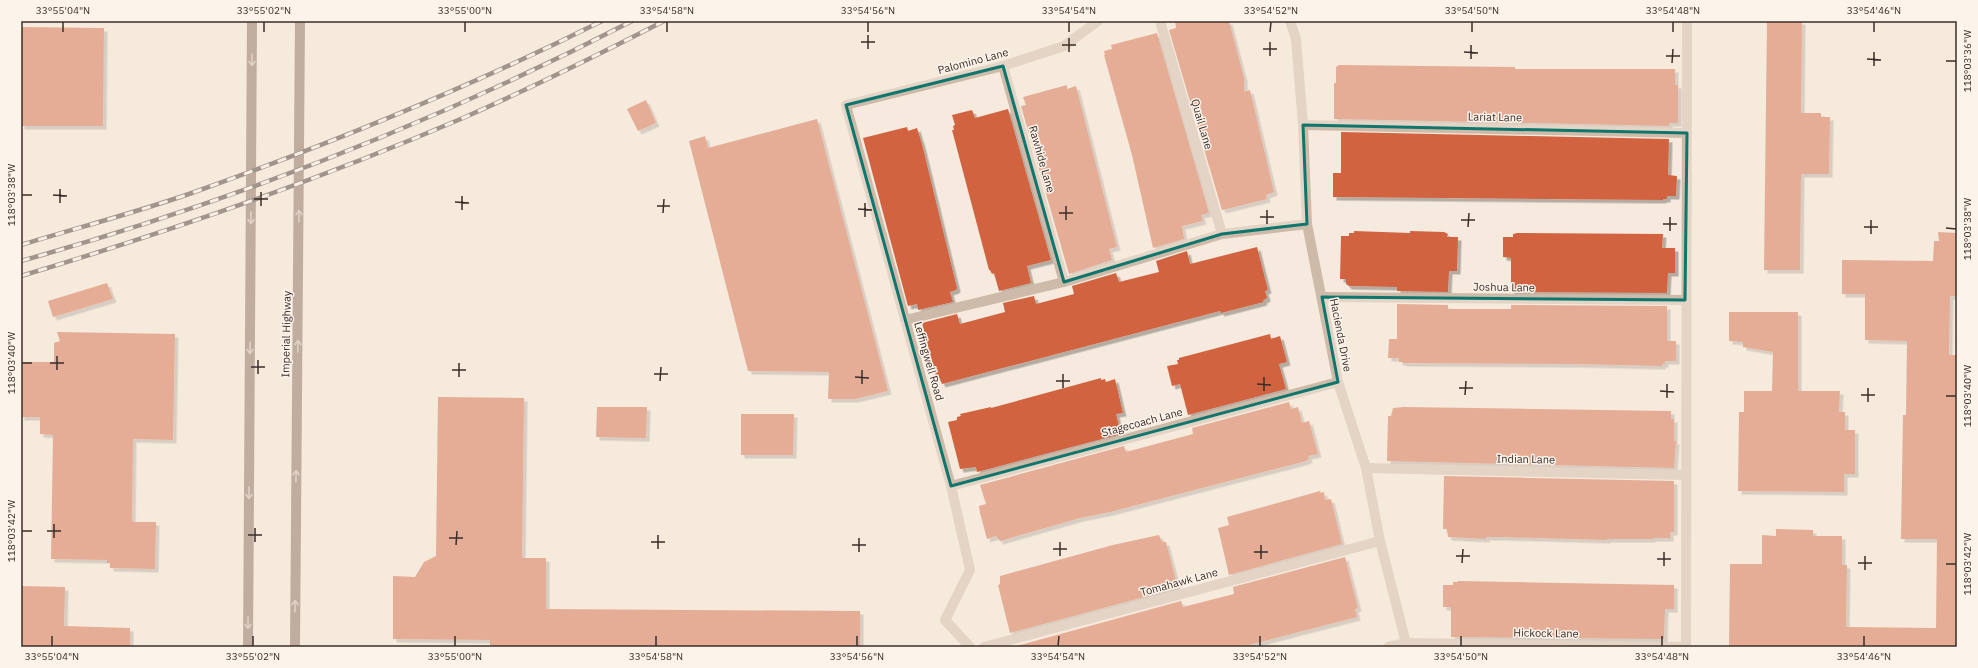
<svg xmlns="http://www.w3.org/2000/svg" width="1978" height="668" viewBox="0 0 1978 668" font-family="'IBM Plex Sans',sans-serif">
  <style>
    .building { fill: #d1633f; filter: url(#shadow) }
    .lines { fill: none; stroke-linecap: round; stroke-linejoin: round }
    .minor { stroke: #cebaa8; stroke-width: 10 }
    .major { stroke: #7e6558; stroke-width: 10 }
    .rail-casing { stroke: #3b2e29; stroke-width: 4.5 }
    .rail { stroke: #fcf4eb; stroke-width: 3; stroke-dasharray: 9; stroke-linecap: butt }
    .oneway { stroke: #c3b4a9 }
    .marked { fill: none; stroke: #0f766e; stroke-width: 3; stroke-linejoin: round }
    .ticks { fill: none; stroke: #3b2e29; stroke-width: 1.5 }
    .labels { text-anchor: middle; dominant-baseline: central; stroke-width: 3; stroke-linejoin: round; paint-order: stroke }
    .street-label { font-size: 11px; fill: #3b2e29; stroke: #fcf4eb }
    .neatline { fill: none; stroke: #3b2e29; stroke-width: 1.5 }
    .ticks-label { font-size: 10px; text-anchor: middle; fill: #3b2e29 }
  </style>
  <defs>
    <filter id="shadow"><feDropShadow dx="3.5" dy="3.5" stdDeviation="0" flood-color="#0004"/></filter>
  </defs>
  <rect width="100%" height="100%" fill="#f5eadd"/>
  <!-- building -->
  <g class="building">
    <polygon points="1175,21 1229,21 1244,78 1244,92 1250,90 1274,192 1266,195 1267,199 1222,210 1169,30 1176,28"/>
    <polygon points="1767,21 1802,21 1801,113 1821,113 1821,117 1830,117 1829,174 1801,174 1800,270 1764,270"/>
    <polygon points="21,27 104,28 103,126 21,126"/>
    <polygon points="1157,33 1209,213 1201,215 1203,221 1182,226 1184,239 1153,248 1132,155 1104,55 1105,55 1104,51 1112,49 1111,45"/>
    <polygon points="1339,65 1515,67 1515,69 1675,69 1675,85 1678,85 1678,123 1669,123 1669,126 1334,119 1334,83 1336,83 1336,67"/>
    <polygon points="1067,85 1067,89 1076,86 1117,247 1109,249 1112,260 1069,274 1021,106 1026,105 1023,97"/>
    <polygon points="646,100 656,123 638,131 627,109"/>
    <polygon points="1008,109 1051,260 1027,266 1031,283 999,291 994,273 992,274 990,270 989,270 952,130 954,130 953,126 955,125 952,115 972,110 975,118"/>
    <polygon points="817,119 888,391 855,399 828,399 829,372 748,371 689,141 705,136 708,148"/>
    <polygon points="907,127 908,131 917,128 922,144 957,288 956,290 950,292 953,302 918,310 917,304 908,306 863,138"/>
    <polygon points="1341,132 1669,139 1668,175 1677,176 1676,196 1667,196 1667,199 1663,199 1663,200 1333,197 1333,173 1341,173"/>
    <polygon points="1354,231 1410,233 1410,231 1444,232 1448,234 1447,237 1458,237 1457,271 1449,271 1448,292 1397,291 1397,287 1349,286 1346,284 1346,279 1340,279 1341,236 1349,236 1349,233 1354,233"/>
    <polygon points="1938,232 1957,233 1957,296 1950,296 1949,355 1957,355 1957,647 1729,647 1730,564 1762,564 1762,535 1776,536 1776,529 1813,530 1813,536 1842,536 1842,565 1847,565 1846,627 1936,628 1937,539 1901,539 1903,415 1906,415 1907,341 1865,340 1865,294 1842,294 1842,260 1933,261 1934,241 1939,241"/>
    <polygon points="1517,233 1663,234 1662,248 1675,248 1675,273 1668,273 1667,293 1511,292 1511,258 1503,257 1503,237 1513,237 1513,234"/>
    <polygon points="1257,247 1268,290 1265,291 1267,297 1266,299 1263,300 1264,302 1221,313 1220,311 942,384 938,375 936,376 922,323 957,314 960,324 1005,312 1003,303 1034,296 1036,304 1074,294 1072,286 1116,273 1119,282 1159,272 1156,261 1187,251 1190,264"/>
    <polygon points="107,283 113,299 53,317 48,301"/>
    <polygon points="1397,304 1448,305 1448,309 1511,309 1511,305 1667,306 1667,341 1676,341 1676,361 1665,361 1665,364 1662,364 1662,366 1573,364 1403,363 1403,362 1399,362 1399,358 1388,358 1389,339 1397,339"/>
    <polygon points="1729,312 1798,312 1798,391 1840,391 1839,412 1845,412 1845,430 1855,430 1855,474 1844,474 1844,492 1738,491 1739,412 1744,412 1744,391 1772,391 1773,352 1743,347 1743,342 1729,341"/>
    <polygon points="57,332 175,334 173,440 133,439 132,522 156,522 155,569 110,568 110,563 107,563 107,560 51,559 53,435 40,434 40,417 21,417 21,377 22,362 54,362 54,343 60,341"/>
    <polygon points="1270,334 1271,339 1280,336 1287,362 1279,364 1286,389 1188,415 1180,384 1172,386 1167,366 1178,364 1177,360 1179,360 1179,358"/>
    <polygon points="1101,378 1101,380 1105,379 1106,382 1115,379 1123,413 1116,414 1121,434 977,472 976,467 960,469 948,422 957,420 957,417 961,416 960,414 991,407 991,408"/>
    <polygon points="438,397 524,398 522,558 546,558 546,609 860,611 860,647 490,647 490,640 393,639 393,576 415,577 424,562 436,556"/>
    <polygon points="1289,402 1291,409 1298,407 1302,423 1309,421 1318,454 1308,456 1309,459 1306,461 1110,512 1080,518 1000,541 996,536 987,539 980,513 979,506 986,504 980,485 1124,446 1126,452 1193,434 1192,428"/>
    <polygon points="597,407 647,407 646,438 596,437"/>
    <polygon points="1404,407 1671,411 1671,419 1674,419 1674,441 1676,441 1674,468 1387,461 1388,416 1391,416 1393,408"/>
    <polygon points="741,414 794,414 793,455 741,455"/>
    <polygon points="1444,476 1674,481 1674,532 1670,532 1670,538 1653,538 1653,539 1607,539 1607,540 1499,537 1486,537 1486,539 1448,537 1447,529 1443,529"/>
    <polygon points="1320,491 1321,493 1324,492 1325,500 1331,499 1342,544 1229,575 1218,528 1229,525 1227,517"/>
    <polygon points="1159,535 1162,542 1166,542 1178,588 1010,633 998,585 1000,584 1000,576 1113,545"/>
    <polygon points="1345,557 1358,608 1355,609 1357,617 1241,647 1013,647 1181,601 1183,607 1234,594 1233,587"/>
    <polygon points="1458,581 1674,585 1674,609 1665,609 1664,639 1451,637 1451,607 1443,607 1443,585 1453,585 1453,582 1458,582"/>
    <polygon points="21,586 65,587 64,626 130,628 130,647 21,647"/>
  </g>
  <g class="lines">
    <!-- minor -->
    <g class="minor">
      <polyline points="1160,21 1222,234"/>
      <polyline points="1290,21 1296,39 1303,125 1307,224 1338,382 1366,468 1380,541 1407,647"/>
      <polyline points="1003,66 1064,282"/>
      <polyline points="1303,125 1687,133"/>
      <polyline points="1322,297 1685,300"/>
      <polyline points="905,320 1064,282 1222,234 1307,224"/>
      <polyline points="1366,468 1685,475"/>
      <polyline points="951,486 1338,382"/>
      <polyline points="970,647 945,620 970,570 951,486 846,105 1003,66 1064,46 1098,21"/>
      <polyline points="984,647 1380,541"/>
      <polyline points="1388,647 1406,643 1686,647"/>
      <polyline points="1686,647 1687,21"/>
    </g>
    <!-- major -->
    <g class="major">
      <polyline points="248,647 252,21"/>
      <polyline points="295,647 300,21"/>
    </g>
    <!-- rail casing -->
    <g class="rail-casing">
      <g id="rail">
        <path d="M21 245C77 228 134 213 189 194 330 144 468 88 602 21"/>
        <path d="M21 261C232 202 437 122 632 21"/>
        <path d="M21 276C171 231 319 180 463 118 531 88 598 55 664 21"/>
      </g>
    </g>
    <!-- rail -->
    <use href="#rail" class="rail"/>
  </g>
  <!-- one-way arrows -->
  <defs><path id="oneway-shaft" d="M-6 0H5M1.5-3L5.5 0L1.5 3" fill="none" stroke-width="1.6" stroke-linecap="round" stroke-linejoin="round"/></defs>
  <g class="oneway">
    <use href="#oneway-shaft" transform="translate(252 60) rotate(90)"/>
    <use href="#oneway-shaft" transform="translate(299 216) rotate(-89)"/>
    <use href="#oneway-shaft" transform="translate(251 218) rotate(90)"/>
    <use href="#oneway-shaft" transform="translate(298 346) rotate(-89)"/>
    <use href="#oneway-shaft" transform="translate(250 348) rotate(90)"/>
    <use href="#oneway-shaft" transform="translate(296 476) rotate(-89)"/>
    <use href="#oneway-shaft" transform="translate(249 493) rotate(90)"/>
    <use href="#oneway-shaft" transform="translate(295 606) rotate(-89)"/>
    <use href="#oneway-shaft" transform="translate(248 623) rotate(90)"/>
  </g>
  <!-- marked area -->
  <path d="M0 0H1978V668H0ZM1003 66 1064 282 1222 234 1307 224 1303 125 1687 133 1685 300 1322 297 1338 382 951 486 846 105Z" fill="#f5eadd" fill-opacity=".55" fill-rule="evenodd"/>
  <path class="marked" d="M1003 66 1064 282 1222 234 1307 224 1303 125 1687 133 1685 300 1322 297 1338 382 951 486 846 105Z"/>
  <!-- ticks -->
  <path class="ticks" d="M63 32V22M264 32V22M465 32V22M667 32V22M868 32V22M1069 32V22M1270 32 1271 22M1472 32V22M1673 32V22M1874 32V22M861 42H875M1062 45H1076M868 49V35M1263 49H1277M1069 52V38M1464 52 1478 53M1270 56V42M1666 56H1680M1471 59V45M1867 59 1881 60M1946 61H1956M1672 63 1673 49M1874 66V52M22 195H32M53 195 67 196M254 199H268M455 202 469 203M60 203V189M261 206V192M657 206H670M858 209 872 210M462 210V196M663 213 664 199M1059 213H1073M865 217V203M1260 217H1274M1066 220V206M1461 220H1475M1267 224V210M1663 224H1677M1468 227 1469 213M1864 227H1878M1946 228 1956 229M1670 231V217M1871 234V220M22 363H32M50 363H64M251 367H265M57 370V356M452 370H466M258 374V360M654 374H668M459 377V363M855 377 869 378M660 381 661 367M1056 381H1070M862 384V370M1257 384 1271 385M1063 388V374M1459 388H1473M1264 391V377M1660 391 1674 392M1465 395 1466 381M1861 395H1875M1946 396H1956M1667 398V384M1868 402V388M22 531H32M47 531H61M248 535H262M54 538V524M449 538H463M255 542V528M651 542H665M456 545 457 531M852 545H866M658 549V535M1053 549H1067M859 552V538M1254 552H1268M1060 556V542M1456 556H1470M1261 559V545M1657 559H1671M1462 563 1463 549M1858 563H1872M1946 564H1956M1664 566V552M1865 570V556M52 646V636M253 646V636M455 646V636M656 646V636M857 646V636M1058 646 1059 636M1260 646V636M1461 646V636M1662 646V636M1864 646V636"/>
  <g class="labels">
    <!-- street labels -->
    <g class="street-label">
      <text transform="translate(973 61) rotate(-15)">Palomino Lane</text>
      <text transform="translate(1495 117) rotate(1)">Lariat Lane</text>
      <text transform="translate(1202 124) rotate(74)">Quail Lane</text>
      <text transform="translate(1042 159) rotate(74)">Rawhide Lane</text>
      <text transform="translate(1504 287) rotate(1)">Joshua Lane</text>
      <text transform="translate(286 334) rotate(-89)">Imperial Highway</text>
      <text transform="translate(1341 335) rotate(79)">Hacienda Drive</text>
      <text transform="translate(929 361) rotate(74)">Leffingwell Road</text>
      <text transform="translate(1142 422) rotate(-15)">Stagecoach Lane</text>
      <text transform="translate(1526 459) rotate(1)">Indian Lane</text>
      <text transform="translate(1179 582) rotate(-15)">Tomahawk Lane</text>
      <text transform="translate(1546 633) rotate(1)">Hickock Lane</text>
    </g>
  </g>
  <!-- border -->
  <rect width="1978" height="668" fill="none" stroke="#fcf4eb" stroke-width="44"/>
  <rect x="22" y="22" width="1934" height="624" class="neatline"/>
  <g class="ticks-label">
    <text x="63" y="14">33°55'04"N</text>
    <text x="264" y="14">33°55'02"N</text>
    <text x="465" y="14">33°55'00"N</text>
    <text x="667" y="14">33°54'58"N</text>
    <text x="868" y="14">33°54'56"N</text>
    <text x="1069" y="14">33°54'54"N</text>
    <text x="1271" y="14">33°54'52"N</text>
    <text x="1472" y="14">33°54'50"N</text>
    <text x="1673" y="14">33°54'48"N</text>
    <text x="1874" y="14">33°54'46"N</text>
    <text transform="translate(1967 61) rotate(-90)" y="4">118°03'36"W</text>
    <text transform="translate(11 195) rotate(-90)" y="4">118°03'38"W</text>
    <text transform="translate(1967 229) rotate(-90)" y="4">118°03'38"W</text>
    <text transform="translate(11 363) rotate(-90)" y="4">118°03'40"W</text>
    <text transform="translate(1967 396) rotate(-90)" y="4">118°03'40"W</text>
    <text transform="translate(11 531) rotate(-90)" y="4">118°03'42"W</text>
    <text transform="translate(1967 564) rotate(-90)" y="4">118°03'42"W</text>
    <text x="52" y="660">33°55'04"N</text>
    <text x="253" y="660">33°55'02"N</text>
    <text x="455" y="660">33°55'00"N</text>
    <text x="656" y="660">33°54'58"N</text>
    <text x="857" y="660">33°54'56"N</text>
    <text x="1058" y="660">33°54'54"N</text>
    <text x="1260" y="660">33°54'52"N</text>
    <text x="1461" y="660">33°54'50"N</text>
    <text x="1662" y="660">33°54'48"N</text>
    <text x="1864" y="660">33°54'46"N</text>
  </g>
</svg>
